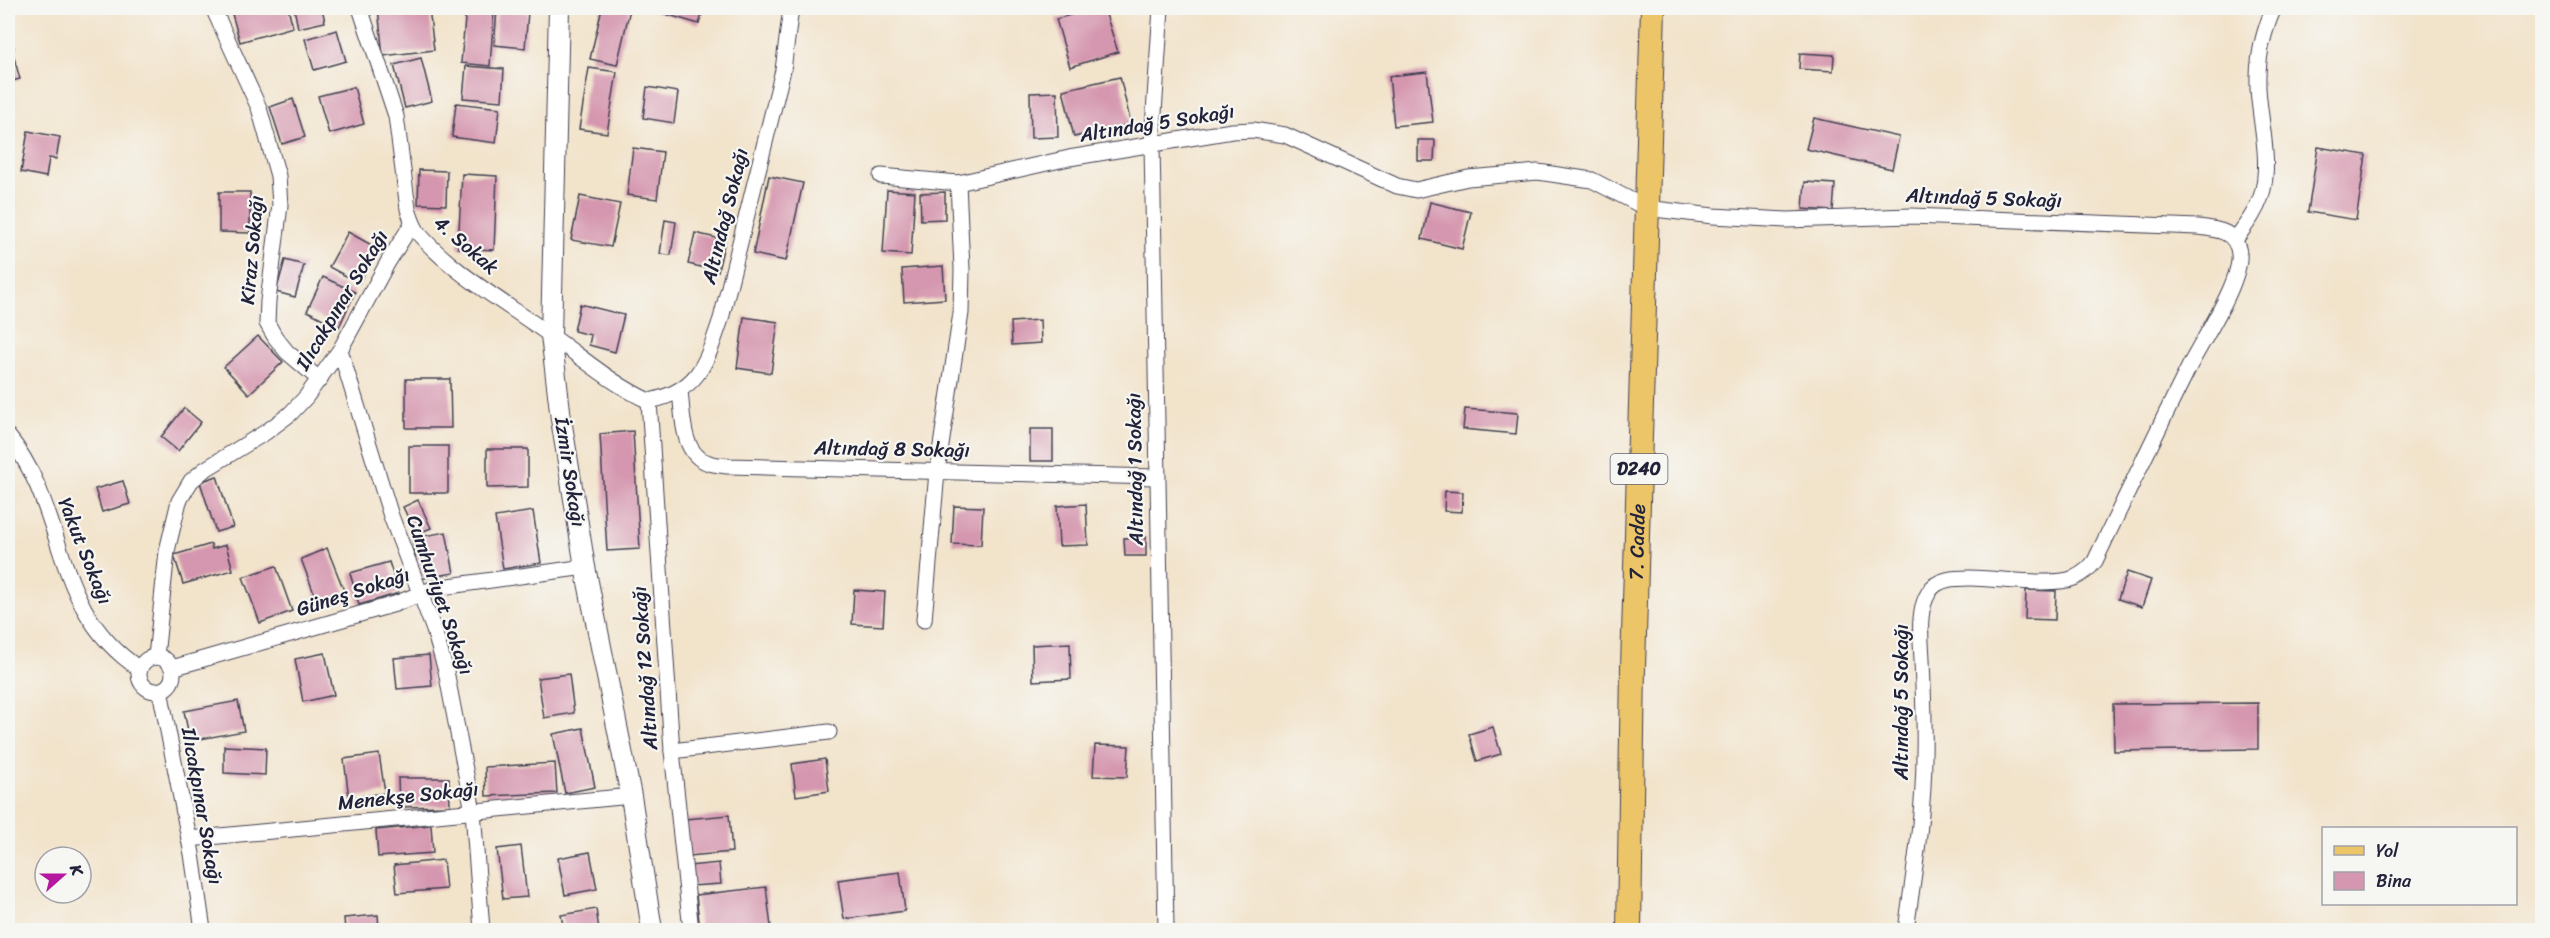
<svg xmlns="http://www.w3.org/2000/svg" width="2550" height="938" viewBox="0 0 2550 938" font-family="Sriracha,sans-serif">
  <style>
    .building { fill: #d597af }
    .lines { fill: none; stroke-linecap: round; stroke-linejoin: round }
    .minor-casing { stroke: #413f51; stroke-width: 17 }
    .tertiary-casing { stroke: #413f51; stroke-width: 22 }
    .primary-casing { stroke: #413f51; stroke-width: 26 }
    .minor { stroke: #fff; stroke-width: 15 }
    .tertiary { stroke: #fff; stroke-width: 20 }
    .primary { stroke: #edc569; stroke-width: 24 }
    .labels { text-anchor: middle; dominant-baseline: central; stroke-width: 4.5; stroke-linejoin: round; paint-order: stroke }
    .shield { fill: #f6f6f2; stroke: #626272; stroke-width: 1.5 }
    .shield-label { font-size: 18px; font-weight: bold; fill: #22223b }
    .street-label { font-size: 20px; fill: #22223b; stroke: #f6f6f2 }
  </style>
  <rect width="100%" height="100%" fill="#f6f6f2"/>
  <filter id="ink" filterUnits="userSpaceOnUse"><feTurbulence type="fractalNoise" baseFrequency=".0167" numOctaves="2"/><feDisplacementMap in="SourceGraphic" scale="12" xChannelSelector="R" yChannelSelector="G"/><feConvolveMatrix kernelMatrix="1 2 1 2 8 2 1 2 1" color-interpolation-filters="sRGB"/></filter>
  <filter id="wash" filterUnits="userSpaceOnUse"><feTurbulence type="fractalNoise" baseFrequency=".008" numOctaves="4" result="noise"/><feDisplacementMap in="SourceGraphic" scale="24" xChannelSelector="R" yChannelSelector="G"/><feGaussianBlur stdDeviation="1.35" result="paint"/><feColorMatrix in="noise" values="0 0 0 0 0 0 0 0 0 0 0 0 0 0 0 0 0 1.4 0 .05"/><feComposite in="paint" operator="in"/></filter>
  <g filter="url(#wash)">
    <rect width="100%" height="100%" fill="#f2e3cb"/>
    <g id="blocks">
      <!-- building -->
      <g class="building">
        <polygon points="254,8 288,8 293,27 240,42 232,14"/>
        <polygon points="294,8 322,8 325,22 298,28"/>
        <polygon points="378,8 429,8 434,50 383,56"/>
        <polygon points="466,8 494,10 490,66 461,63"/>
        <polygon points="602,8 630,9 617,65 590,59"/>
        <polygon points="645,8 704,8 699,24"/>
        <polygon points="1095,8 1104,8 1118,52 1070,67 1056,19"/>
        <polygon points="497,10 528,12 525,48 494,45"/>
        <polygon points="8,30 14,48 8,50"/>
        <polygon points="337,30 346,61 314,70 305,39"/>
        <polygon points="1800,53 1834,55 1833,71 1799,69"/>
        <polygon points="13,54 20,79 8,82 8,56"/>
        <polygon points="421,58 432,101 405,108 394,65"/>
        <polygon points="466,66 504,69 502,101 463,98"/>
        <polygon points="589,68 617,72 607,133 579,129"/>
        <polygon points="1427,72 1433,122 1394,126 1389,76"/>
        <polygon points="1120,77 1131,124 1074,137 1063,90"/>
        <polygon points="354,87 364,124 329,134 318,96"/>
        <polygon points="647,87 678,92 674,123 643,118"/>
        <polygon points="1057,92 1058,137 1031,138 1030,93"/>
        <polygon points="293,99 305,137 282,144 270,107"/>
        <polygon points="456,103 500,108 496,143 452,137"/>
        <polygon points="1814,118 1899,137 1892,169 1806,149"/>
        <polygon points="28,131 60,137 56,159 49,158 46,177 21,172"/>
        <polygon points="1418,140 1435,140 1434,161 1418,161"/>
        <polygon points="2318,147 2366,155 2356,220 2308,212"/>
        <polygon points="633,148 663,152 657,199 627,195"/>
        <polygon points="419,170 447,171 446,205 418,204"/>
        <polygon points="462,174 497,176 494,250 458,248"/>
        <polygon points="769,176 803,183 786,261 753,254"/>
        <polygon points="1805,182 1835,184 1833,211 1803,209"/>
        <polygon points="887,190 915,192 911,255 883,253"/>
        <polygon points="219,192 250,192 250,233 219,232"/>
        <polygon points="945,192 945,219 921,220 920,193"/>
        <polygon points="580,196 620,204 611,247 571,240"/>
        <polygon points="1430,202 1471,212 1462,249 1422,239"/>
        <polygon points="665,220 676,222 671,255 660,254"/>
        <polygon points="348,232 377,248 359,283 329,267"/>
        <polygon points="695,233 725,240 718,271 688,264"/>
        <polygon points="285,260 304,265 295,297 276,292"/>
        <polygon points="943,266 945,299 904,302 902,269"/>
        <polygon points="323,277 355,292 339,327 307,311"/>
        <polygon points="580,304 624,315 615,352 589,345 591,335 574,331"/>
        <polygon points="744,317 778,322 771,373 737,368"/>
        <polygon points="1040,320 1041,343 1012,345 1011,322"/>
        <polygon points="258,336 283,362 249,394 224,367"/>
        <polygon points="406,379 450,379 451,428 406,428"/>
        <polygon points="184,408 201,422 178,451 161,437"/>
        <polygon points="1465,409 1518,413 1516,434 1463,429"/>
        <rect x="1030" y="429" width="23" height="32"/>
        <polygon points="633,431 640,549 607,551 600,434"/>
        <rect x="409" y="446" width="39" height="47"/>
        <polygon points="487,449 528,449 528,487 487,488"/>
        <polygon points="217,476 233,527 216,532 200,482"/>
        <polygon points="123,481 130,504 102,512 95,489"/>
        <polygon points="1445,491 1463,492 1462,512 1444,511"/>
        <polygon points="418,500 431,528 416,534 403,507"/>
        <polygon points="1086,504 1088,545 1059,546 1057,506"/>
        <polygon points="954,506 983,507 981,545 952,544"/>
        <polygon points="533,511 541,563 503,569 495,517"/>
        <polygon points="446,532 454,573 419,579 412,538"/>
        <polygon points="1146,537 1146,556 1125,556 1124,538"/>
        <polygon points="211,544 212,549 226,545 233,570 183,584 174,555"/>
        <polygon points="327,548 345,593 318,604 301,559"/>
        <polygon points="389,562 399,593 359,605 350,573"/>
        <polygon points="276,566 292,611 260,623 243,577"/>
        <polygon points="2127,572 2151,580 2142,607 2118,599"/>
        <polygon points="854,590 885,592 883,626 852,624"/>
        <polygon points="2026,590 2056,591 2055,620 2025,619"/>
        <polygon points="1070,643 1071,679 1033,681 1032,645"/>
        <polygon points="325,653 334,695 303,702 295,659"/>
        <polygon points="429,655 432,686 397,689 394,658"/>
        <polygon points="569,674 574,713 544,718 538,678"/>
        <polygon points="238,701 244,731 190,741 184,711"/>
        <polygon points="2258,703 2258,749 2114,751 2113,704"/>
        <polygon points="1493,727 1501,754 1477,761 1469,734"/>
        <polygon points="583,728 595,787 565,793 553,734"/>
        <polygon points="1095,745 1129,746 1127,777 1093,776"/>
        <polygon points="224,746 266,748 265,775 224,773"/>
        <polygon points="379,754 385,793 349,798 344,759"/>
        <polygon points="825,759 829,791 796,796 792,764"/>
        <polygon points="555,763 557,793 486,796 485,767"/>
        <polygon points="398,778 449,778 450,806 399,807"/>
        <polygon points="729,815 732,852 689,856 685,819"/>
        <polygon points="431,825 433,853 378,857 376,830"/>
        <polygon points="521,846 527,897 503,899 497,849"/>
        <polygon points="590,852 597,889 565,895 558,858"/>
        <polygon points="443,860 446,889 397,893 394,865"/>
        <polygon points="719,863 721,884 691,886 689,866"/>
        <polygon points="900,872 905,911 844,919 838,880"/>
        <polygon points="766,887 771,927 740,930 700,930 696,895"/>
        <polygon points="596,909 599,930 564,930 561,915"/>
        <polygon points="378,915 379,930 345,930 344,918"/>
        <polygon points="256,925 256,930 227,930 227,928"/>
      </g>
    </g>
  </g>
  <g filter="url(#ink)">
    <use href="#blocks" fill-opacity="0" stroke="#413f51" stroke-width="1.5"/>
    <g class="lines">
      <!-- minor casing -->
      <g class="minor-casing">
        <g id="minor">
          <polyline points="213,8 259,108 278,176 280,205 268,301 267,323 275,337 287,352 320,380"/>
          <path d="M360 8 396 116 408 209C411 218 413 226 419 234 455 275 506 303 550 335 583 358 612 384 649 401"/>
          <polyline points="1161,8 1152,143 1166,930"/>
          <path d="M881 176 958 183 1069 158 1232 131 1253 130 1285 135 1397 186 1416 190 1468 178 1538 172 1592 180 1646 208 1713 216 1787 220 1911 216 2198 227C2217 229 2237 231 2239 254 2242 281 2202 341 2189 367 2157 431 2126 496 2095 561 2089 569 2083 574 2074 578 2053 587 1995 578 1970 578 1956 578 1937 578 1929 592 1917 611 1921 637 1922 659 1923 690 1925 722 1924 754 1924 813 1914 872 1906 930"/>
          <path d="M2235 240C2245 226 2255 214 2261 197 2272 162 2260 124 2258 88 2257 61 2263 32 2274 8"/>
          <polyline points="340,350 391,516 434,630 446,671 473,811 482,930"/>
          <path d="M680 391C683 415 681 455 709 463 715 465 722 465 728 466L1156 477"/>
          <polyline points="649,401 672,751 691,930"/>
          <path d="M649 401C699 391 706 363 721 319L783 70 791 8"/>
          <path d="M8 436C68 509 50 611 140 669"/>
          <polyline points="924,620 937,472 961,313 962,269 958,183"/>
          <polyline points="156,657 167,551 179,501 191,481 204,470 266,432 290,414 306,397 340,350 388,262 412,224"/>
          <circle cx="156" cy="674" r="17"/>
          <polyline points="172,668 395,604 435,588 585,567"/>
          <polyline points="160,690 192,854 203,930"/>
          <polyline points="672,751 829,732"/>
          <polyline points="189,839 631,796"/>
        </g>
      </g>
      <!-- tertiary casing -->
      <g class="tertiary-casing">
        <polyline id="tertiary" points="559,8 551,335 561,419 585,567 631,796 652,930"/>
      </g>
      <!-- primary casing -->
      <g class="primary-casing">
        <g id="primary">
          <path id="s1" d="M1629 930 1633 667 1653 8"/>
        </g>
      </g>
      <!-- minor -->
      <use href="#minor" class="minor"/>
      <!-- tertiary -->
      <use href="#tertiary" class="tertiary"/>
      <!-- primary -->
      <use href="#primary" class="primary"/>
    </g>
  </g>
  <g class="labels">
    <!-- shield labels -->
    <rect class="shield" x="1610.5" y="454" width="57" height="30" rx="4.5"/>
    <g class="shield-label">
      <text x="1639" y="469">D240</text>
    </g>
    <!-- street labels -->
    <g class="street-label">
      <text transform="translate(1157 123) rotate(-9)">Altındağ 5 Sokağı</text>
      <text transform="translate(1984 198) rotate(2)">Altındağ 5 Sokağı</text>
      <text transform="translate(725 216) rotate(-76)">Altındağ Sokağı</text>
      <text transform="translate(466 245) rotate(41)">4. Sokak</text>
      <text transform="translate(252 250) rotate(-85)">Kiraz Sokağı</text>
      <text transform="translate(342 300) rotate(-59)">Ilıcakpınar Sokağı</text>
      <text transform="translate(892 449) rotate(1)">Altındağ 8 Sokağı</text>
      <text transform="translate(1135 469) rotate(-91)">Altındağ 1 Sokağı</text>
      <text transform="translate(570 472) rotate(81)">İzmir Sokağı</text>
      <text stroke="none"><textPath href="#s1" startOffset="388">7. Cadde</textPath></text>
      <text transform="translate(85 551) rotate(68)">Yakut Sokağı</text>
      <text transform="translate(353 592) rotate(-18)">Güneş Sokağı</text>
      <text transform="translate(440 595) rotate(71)">Cumhuriyet Sokağı</text>
      <text transform="translate(645 668) rotate(-94)">Altındağ 12 Sokağı</text>
      <text transform="translate(1901 702) rotate(-90)">Altındağ 5 Sokağı</text>
      <text transform="translate(408 796) rotate(-6)">Menekşe Sokağı</text>
      <text transform="translate(202 806) rotate(80)">Ilıcakpınar Sokağı</text>
    </g>
  </g>
  <!-- margin -->
  <rect width="2550" height="938" fill="none" stroke="#f6f6f2" stroke-width="30"/>
  <!-- legend -->
  <rect x="2322" y="827" width="195" height="78" fill="#f6f6f2" stroke="#a1a1a9" stroke-width="1.5"/>
  <rect x="2334" y="846" width="30" height="9" fill="#edc569" stroke="#a1a1a9" stroke-width="1.5"/>
  <text x="2376" y="857" font-size="18" fill="#22223b">Yol</text>
  <rect x="2334" y="872" width="30" height="18" fill="#d597af" stroke="#a1a1a9" stroke-width="1.5"/>
  <text x="2376" y="887" font-size="18" fill="#22223b">Bina</text>
  <!-- north arrow -->
  <g transform="translate(63 875) rotate(69)"><circle r="28" fill="#f6f6f2" stroke="#a1a1a9" stroke-width="1.5"/>
  <path d="M0-4.5L10 22L0 15L-10 22Z" fill="#b5179e"/>
  <text y="-9" font-size="16" font-weight="bold" text-anchor="middle" fill="#22223b">K</text>
  </g>
</svg>
